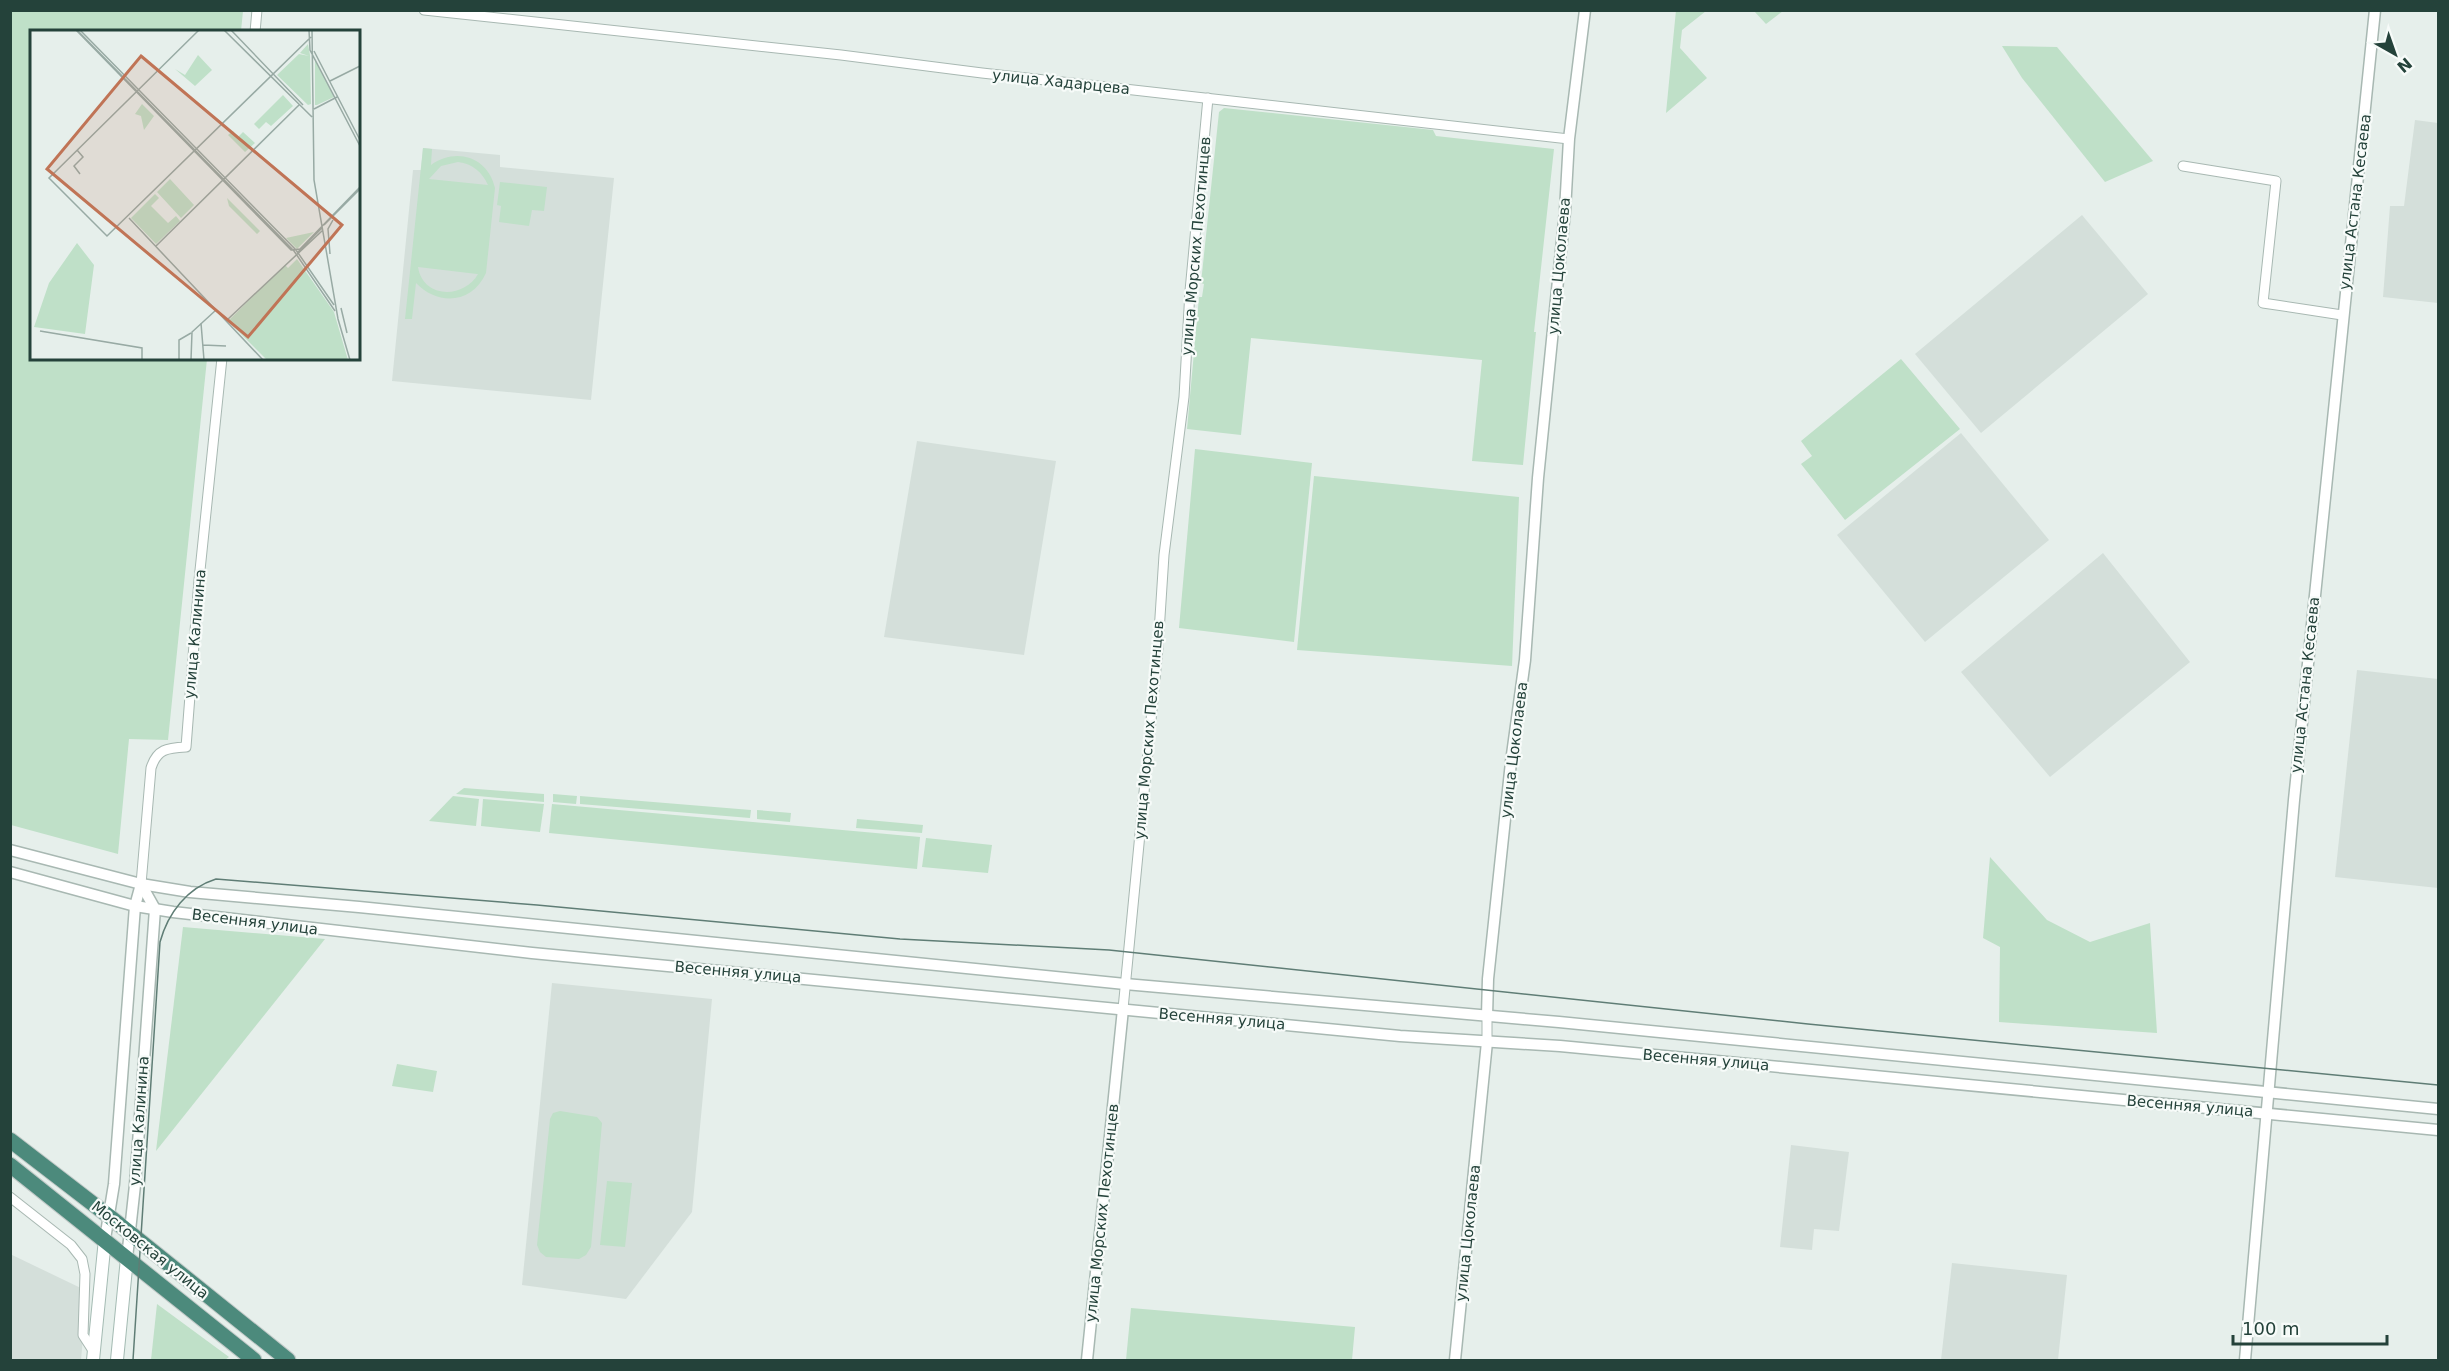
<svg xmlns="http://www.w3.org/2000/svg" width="2449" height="1371" viewBox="0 0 2449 1371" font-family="'DejaVu Sans',sans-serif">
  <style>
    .built { fill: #d4dfda }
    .green { fill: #bfe0c8; fill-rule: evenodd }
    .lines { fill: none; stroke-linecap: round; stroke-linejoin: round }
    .minor-casing { stroke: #a8b8b2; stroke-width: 11 }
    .tertiary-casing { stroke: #a8b8b2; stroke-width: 13 }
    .secondary-casing { stroke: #a4bbb3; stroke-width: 14 }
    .trunk-casing { stroke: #c2cac8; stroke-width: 17 }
    .minor { stroke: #fff; stroke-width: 9 }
    .tertiary { stroke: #fff; stroke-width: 10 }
    .secondary { stroke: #fff; stroke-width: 12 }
    .trunk { stroke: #4c8a7c; stroke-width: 15 }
    .tram { stroke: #5f7d75; stroke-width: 1.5 }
    .labels { text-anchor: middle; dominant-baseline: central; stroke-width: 4.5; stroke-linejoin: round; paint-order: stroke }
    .street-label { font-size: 15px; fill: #24423a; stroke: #f7fbf9 }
    .inset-road { fill: none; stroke: #98aaa4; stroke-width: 1.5 }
    .view { fill: #c07456; fill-opacity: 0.15; stroke: #c07456; stroke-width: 3 }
    .inset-edge { fill: none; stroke: #24423a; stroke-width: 3 }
  </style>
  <rect width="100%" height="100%" fill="#e6efeb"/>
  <!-- built -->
  <g class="built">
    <polygon points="2415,120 2438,123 2438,303 2383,297 2390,206 2404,206"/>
    <polygon points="423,148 500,155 500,167 614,178 591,400 392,381 413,170 421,170"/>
    <polygon points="2082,215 2148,294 1981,433 1915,354"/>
    <polygon points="1961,433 2049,540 1925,642 1837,535"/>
    <polygon points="917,441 1056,461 1024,655 884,637"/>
    <polygon points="2103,553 2190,662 2050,777 1961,672"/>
    <polygon points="2357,670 2438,679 2438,888 2335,877"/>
    <polygon points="552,983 712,999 692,1212 626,1299 522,1285"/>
    <polygon points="1791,1145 1849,1152 1839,1231 1814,1229 1812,1250 1780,1247"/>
    <polygon points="10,1254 87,1291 81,1360 11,1360"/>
    <polygon points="1952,1263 2067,1275 2058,1360 1941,1360"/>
  </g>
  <!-- green -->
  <g class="green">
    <polygon points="1676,10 1706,11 1682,30 1680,48 1707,78 1666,113"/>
    <polygon points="10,11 243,11 241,31 32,32 32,358 207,359 168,740 129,739 118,854 11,825"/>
    <polygon points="1754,11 1783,11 1766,24"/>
    <polygon points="2002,46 2057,47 2153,161 2105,182 2022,78"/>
    <polygon points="1224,108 1433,130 1436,136 1554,149 1534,332 1536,332 1523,465 1472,461 1482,360 1251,338 1241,435 1187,429 1199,297 1202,297 1204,284 1201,283 1219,112"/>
    <path d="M423 148 432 149 431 165C456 147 488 157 495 188L486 273C472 304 438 306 416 283L412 319H405ZM458 162C473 164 482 172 488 185L429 179 441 166ZM418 267 477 274H478C464 299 423 299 418 267Z"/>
    <polygon points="500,182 547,187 544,211 532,210 529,226 499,222 501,206 497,205"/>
    <polygon points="1901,359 1960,429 1845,520 1801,464 1812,456 1801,441"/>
    <polygon points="1195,449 1312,463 1294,642 1179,628"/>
    <polygon points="1314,476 1519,497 1512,666 1297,650"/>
    <polygon points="464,788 544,794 544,802 456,794"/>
    <polygon points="553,794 577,796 576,804 553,802"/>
    <polygon points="453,796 479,799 476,826 429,821"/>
    <polygon points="580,796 751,810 750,818 580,804"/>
    <polygon points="483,799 544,804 540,832 481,826"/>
    <polygon points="552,804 920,837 917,869 549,833"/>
    <polygon points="757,810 791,813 790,822 757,819"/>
    <polygon points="857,819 923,825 922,833 856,828"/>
    <polygon points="926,838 992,845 988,873 922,867"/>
    <polygon points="1990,857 2047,920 2090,942 2150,923 2157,1033 1999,1022 2000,947 1983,938"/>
    <polygon points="183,927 325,939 156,1151"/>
    <polygon points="397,1064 437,1071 433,1092 392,1086"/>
    <polygon points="560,1111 597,1117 602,1123 591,1247 586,1255 579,1259 546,1257 540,1252 537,1245 550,1119 553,1113"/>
    <polygon points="607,1181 632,1183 625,1247 600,1245"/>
    <polygon points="157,1304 229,1357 225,1360 151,1360"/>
    <polygon points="1131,1308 1355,1327 1352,1360 1126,1360"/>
  </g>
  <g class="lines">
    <!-- minor casing -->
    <g class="minor-casing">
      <g id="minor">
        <polyline points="424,10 841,55 982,73 1569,139"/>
        <polyline points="255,32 257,10"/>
        <polyline points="2183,166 2276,181 2263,303 2342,315"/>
        <path d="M141 884 151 768C157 749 167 748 186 747L199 580 222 358"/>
        <polyline points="1123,1009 1158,648 1164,555 1184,397 1190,291 1208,98"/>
        <polyline points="1487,1016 1487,1042"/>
        <polyline points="10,1197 71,1245 82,1259 85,1274 83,1335 94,1352"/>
      </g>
    </g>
    <!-- tertiary casing -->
    <g class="tertiary-casing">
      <g id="tertiary">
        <polyline points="10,850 141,884 190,892 359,907 1125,984 1559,1022 2438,1109"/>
        <polyline points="10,872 135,906 173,912 532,953 1400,1036 1560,1046 2438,1130"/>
        <polyline points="1487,1016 1488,979 1511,762 1525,660 1538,478 1565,211 1569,139 1585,10"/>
        <polyline points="105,1239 114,1184 135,906 141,884"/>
        <polyline points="127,1258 135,1185 155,909 141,884"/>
        <polyline points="1087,1360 1123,1009"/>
        <polyline points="1455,1360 1487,1042"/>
        <polyline points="2245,1360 2294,800 2375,10"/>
      </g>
    </g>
    <!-- secondary casing -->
    <g class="secondary-casing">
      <g id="secondary">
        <polyline points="93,1360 105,1239"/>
        <polyline points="117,1360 127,1258"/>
      </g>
    </g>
    <!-- trunk casing -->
    <g class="trunk-casing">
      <g id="trunk">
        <polyline points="10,1140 110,1217 288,1360"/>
        <polyline points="10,1165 254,1360"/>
      </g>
    </g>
    <!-- minor -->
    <use href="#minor" class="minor"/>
    <!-- tertiary -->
    <use href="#tertiary" class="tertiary"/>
    <!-- secondary -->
    <use href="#secondary" class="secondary"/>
    <!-- trunk -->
    <use href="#trunk" class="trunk"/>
    <!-- tram -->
    <path class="tram" d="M133 1360 160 942C168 913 187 888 216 879L537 905 900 939 1109 950 1808 1024 2438 1085"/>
  </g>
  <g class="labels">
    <!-- street labels -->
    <g class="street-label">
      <text transform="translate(1061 82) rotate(6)">улица Хадарцева</text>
      <text transform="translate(2355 202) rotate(-83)">улица Астана Кесаева</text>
      <text transform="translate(1196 246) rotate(-85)">улица Морских Пехотинцев</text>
      <text transform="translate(1559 266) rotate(-85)">улица Цоколаева</text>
      <text transform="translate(195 634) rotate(-85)">улица Калинина</text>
      <text transform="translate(2305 685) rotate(-84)">улица Астана Кесаева</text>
      <text transform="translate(1149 730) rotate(-85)">улица Морских Пехотинцев</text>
      <text transform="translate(1514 750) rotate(-83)">улица Цоколаева</text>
      <text transform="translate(255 922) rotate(7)">Весенняя улица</text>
      <text transform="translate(738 972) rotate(5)">Весенняя улица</text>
      <text transform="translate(1222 1019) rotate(5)">Весенняя улица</text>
      <text transform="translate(1706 1060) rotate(5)">Весенняя улица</text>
      <text transform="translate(2190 1106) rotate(5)">Весенняя улица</text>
      <text transform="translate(139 1121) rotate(-86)">улица Калинина</text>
      <text transform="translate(1102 1213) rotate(-84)">улица Морских Пехотинцев</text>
      <text transform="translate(1468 1233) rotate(-84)">улица Цоколаева</text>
      <text transform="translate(150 1250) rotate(39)">Московская улица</text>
    </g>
  </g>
  <!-- overview -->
  <g transform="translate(30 30)">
    <rect width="330" height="330" fill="#e6efeb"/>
    <path d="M278 14 280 25 281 74 278 75 247 45 269 24 279 26 270 23ZM168 25 182 40 165 56 145 39 155 45ZM285 30 304 67 287 75H285ZM253 65 263 76 241 96 236 92 229 99 224 94ZM112 74 124 86 114 100 111 86 105 84ZM203 101 208 107 213 102 225 113 215 122 198 105ZM140 149 164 175 151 188 127 162ZM125 164 129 168 121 176 138 193 146 186 150 191 126 214 101 188ZM197 168 230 201 227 204 199 176ZM284 202 267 219 256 208ZM47 213 64 235 55 304 4 297 19 253ZM267 229 304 282 318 330H237L198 291 255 235 258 238Z" fill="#bfe0c8"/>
    <path class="inset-road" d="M46 0 261 220 270 219 330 157M47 0 264 221 305 281M50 0 266 220 304 275M169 0 19 148 77 206 281 7M194 0 282 87M201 0 273 75M279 0 280 20 330 116M282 0 284 150 308 289 320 330M284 21 330 110M300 51 330 36M284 79 307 67M47 120 53 127 44 136 50 144M99 188 233 330M294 195 330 159M126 216 269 75M267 223 292 198M300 224 298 199 303 190M311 278 317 303M197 290 293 200M171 293 174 330M10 301 112 318V330M173 315 196 316M149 330V310L161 303M161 330 162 302 186 280"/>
    <path class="view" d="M111 26 312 195 218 307 17 139Z"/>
    <rect width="330" height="330" class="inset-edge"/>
  </g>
  <!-- border -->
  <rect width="2449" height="1371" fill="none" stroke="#24423a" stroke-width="24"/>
  <!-- north arrow -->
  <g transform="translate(2395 54) rotate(140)" stroke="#f7fbf9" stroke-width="4.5" paint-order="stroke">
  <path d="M0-4.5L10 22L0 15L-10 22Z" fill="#24423a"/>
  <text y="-9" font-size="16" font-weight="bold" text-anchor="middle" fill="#24423a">N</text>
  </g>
  <!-- scale -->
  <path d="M2233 1335v9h154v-9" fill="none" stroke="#24423a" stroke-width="3"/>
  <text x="2242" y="1335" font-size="18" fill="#24423a" stroke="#f7fbf9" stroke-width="4.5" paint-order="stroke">100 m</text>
</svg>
